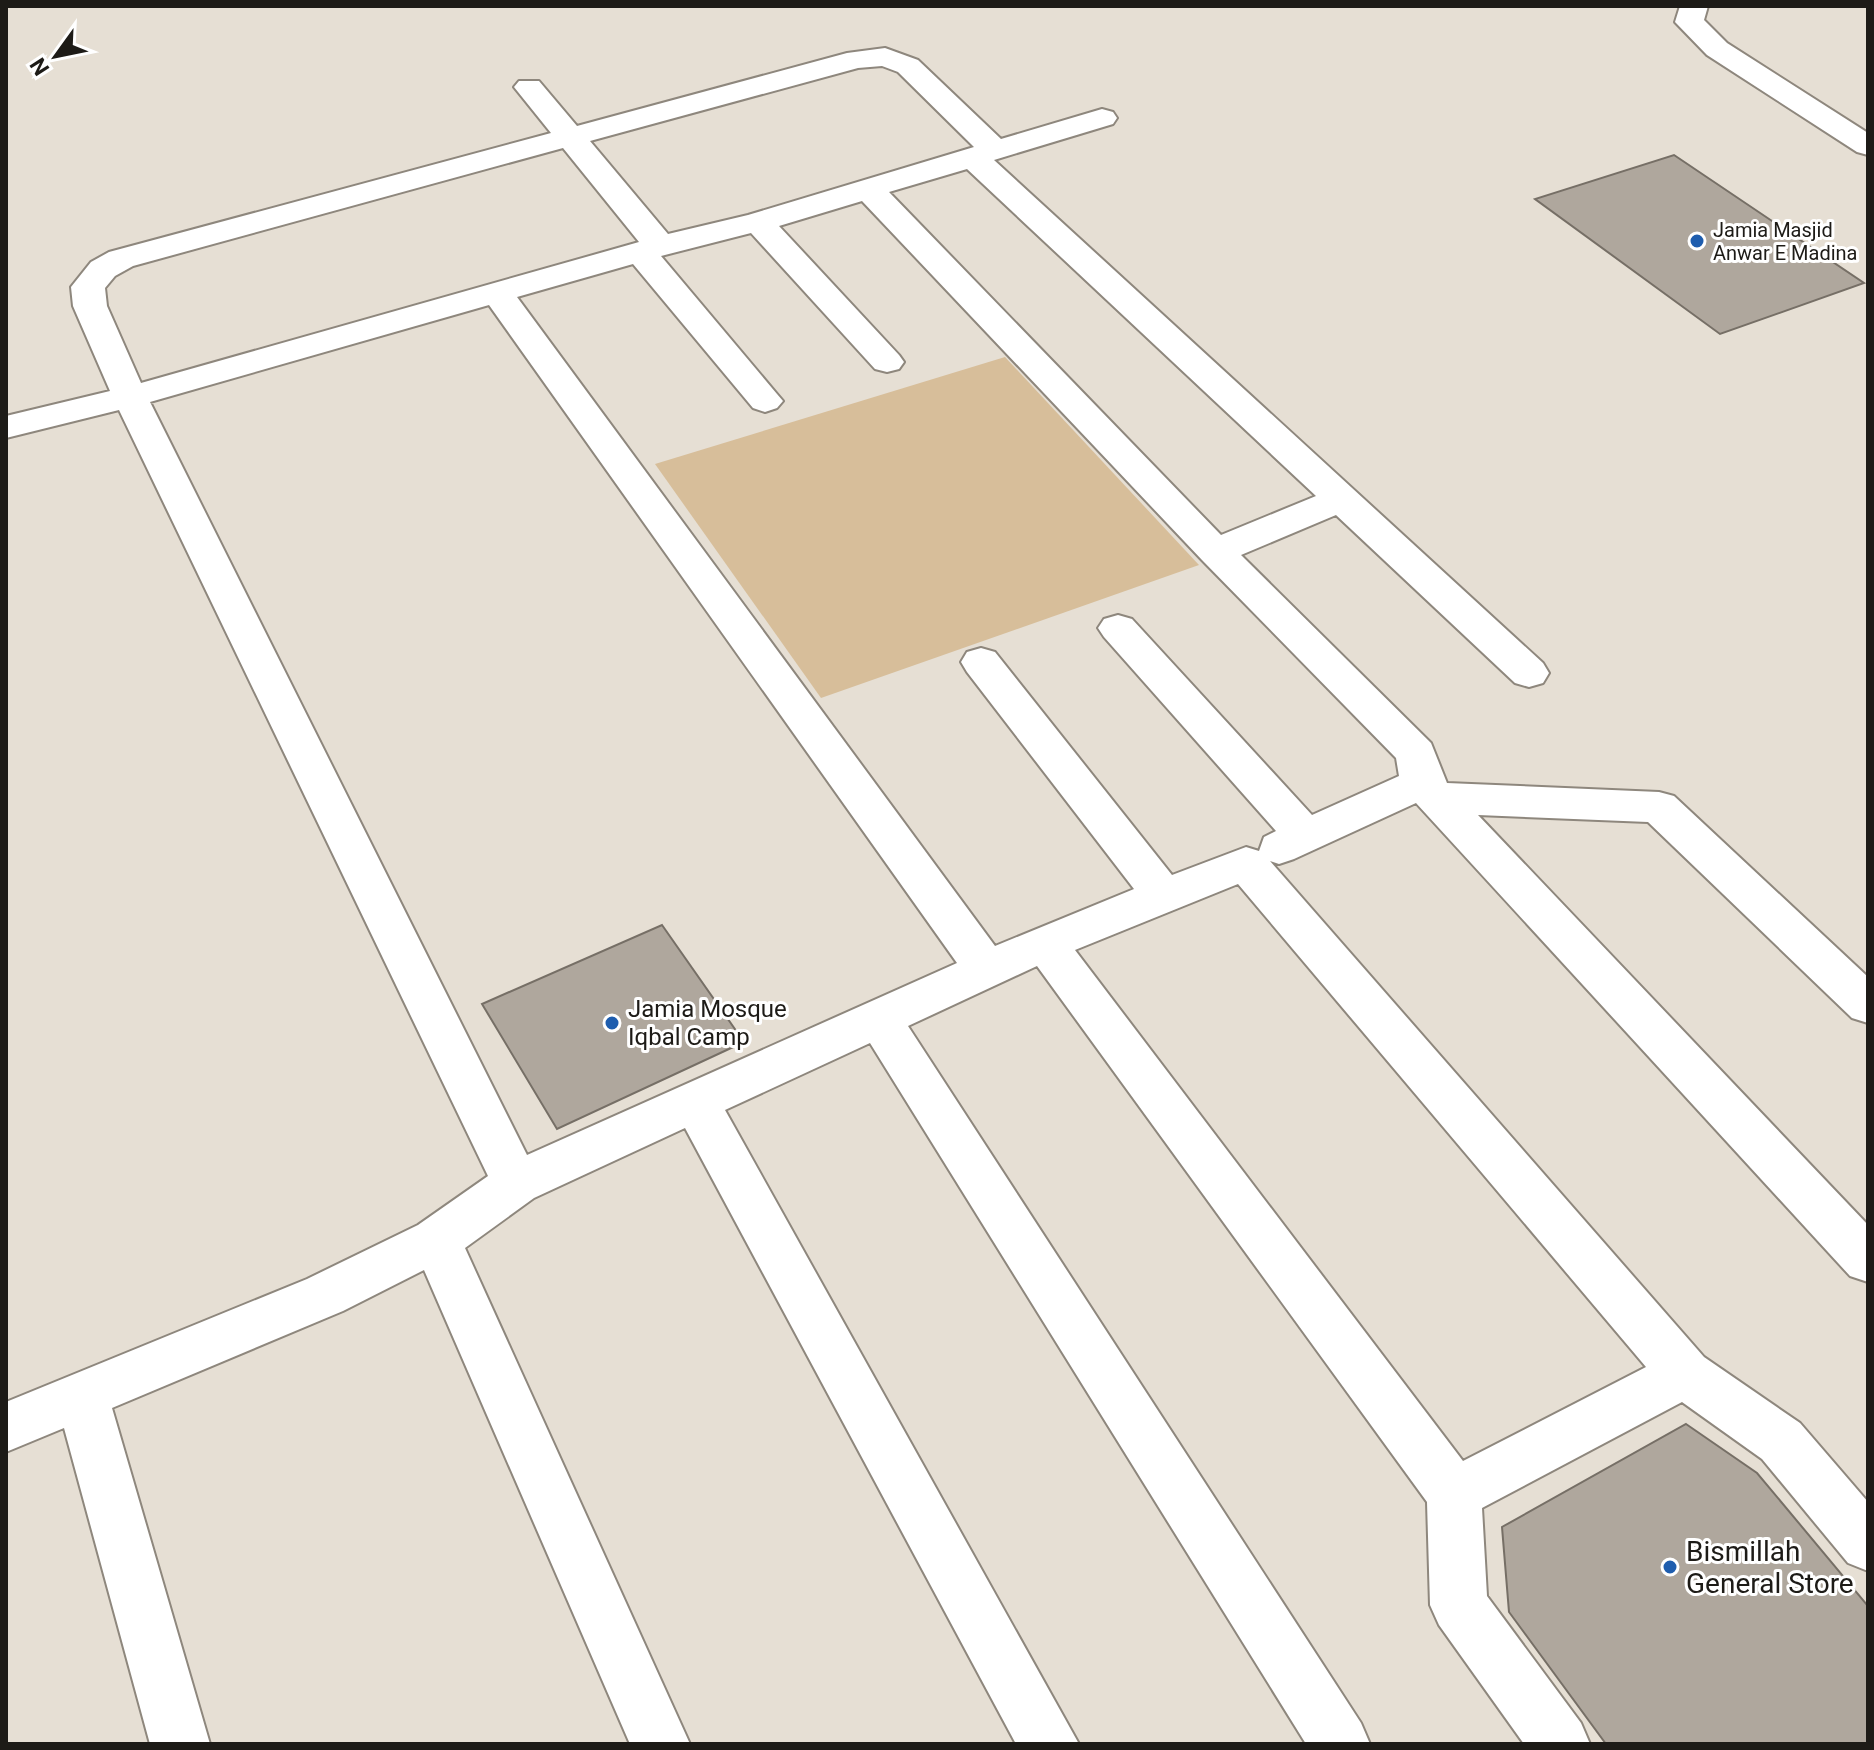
<svg xmlns="http://www.w3.org/2000/svg" width="1874" height="1750" viewBox="0 0 1874 1750" font-family="Roboto,sans-serif">
  <style>
    .green { fill: #d7be9a }
    .building { fill: #afa79d; stroke: #766f66; stroke-width: 2 }
    .lines { fill: none; stroke-linecap: round; stroke-linejoin: round }
    .minor-casing { stroke: #8e877d; stroke-width: 4 }
    .minor { fill: #fff; fill-rule: evenodd }
    .poi-dot { fill: #1e5dae; stroke: #fff; stroke-width: 3 }
    .labels { text-anchor: middle; dominant-baseline: central; stroke-width: 6; stroke-linejoin: round; paint-order: stroke }
    .far-poi-label { font-size: 20px; fill: #1d1b17; stroke: #fff; text-anchor: start }
    .poi-label { font-size: 24px; fill: #1d1b17; stroke: #fff; text-anchor: start }
    .near-poi-label { font-size: 28px; fill: #1d1b17; stroke: #fff; text-anchor: start }
  </style>
  <rect width="100%" height="100%" fill="#e6dfd4"/>
  <!-- green -->
  <polygon class="green" points="1005,357 1199,565 821,698 655,464"/>
  <!-- building -->
  <g class="building">
    <polygon points="1674,155 1864,283 1720,334 1535,199"/>
    <polygon points="662,925 744,1042 557,1129 482,1004"/>
    <polygon points="1686,1424 1757,1473 1868,1606 1868,1744 1606,1744 1509,1612 1502,1527"/>
  </g>
  <g class="lines">
    <!-- minor casing -->
    <g class="minor-casing">
      <g id="minor">
        <polygon points="1680,6 1708,6 1704,20 1727,43 1868,133 1868,155 1857,152 1707,55 1675,22"/>
        <path d="M885 48 918 60 1001 139 1102 109 1113 112 1117 118 1113 124 994 160 1543 663 1549 673 1543 683 1529 687 1515 683 1336 515 1241 555 1431 743 1447 783 1659 792 1674 796 1868 977V1023L1852 1018 1648 822 1478 815 1868 1225V1282L1850 1276 1416 803 1294 859 1279 864 1270 861 1704 1357 1800 1423 1868 1502V1571L1848 1563 1762 1459 1682 1402 1482 1508 1487 1596 1581 1723 1590 1744H1524L1439 1625 1430 1605 1427 1502 1037 966 908 1026 1361 1723 1370 1744H1306L870 1043 725 1110 1079 1744H1016L685 1128 534 1198 465 1248 690 1744H630L424 1270 343 1311 112 1408 210 1744H150L64 1428 6 1452V1402L307 1279 418 1225 488 1176 119 410 6 438V416L110 391 73 306 71 287 91 262 109 252 551 133 514 87 519 81H539L577 126 847 53ZM882 66 898 72 974 147 748 215 668 234 590 141 858 68ZM563 148 639 242 141 383 107 306 105 288 115 276 133 266ZM967 169 1316 496 1221 535 889 192ZM862 201 1202 560 1396 758 1399 776 1312 815 1132 619 1118 615 1104 619 1098 628 1104 637 1276 831 1264 837 1259 851 1246 847 1172 875 995 652 981 648 967 652 961 662 967 672 1134 889 995 946 517 297 633 264 753 408 765 412 777 408 783 401 777 394 661 256 751 233 875 369 887 372 899 369 904 362 899 355 779 226ZM489 305 957 963 527 1155 150 402ZM1238 884 1646 1367 1463 1461 1075 950Z"/>
      </g>
    </g>
    <!-- minor -->
    <use href="#minor" class="minor"/>
  </g>
  <!-- markers -->
  <g class="poi-dot">
    <circle cx="1697" cy="241" r="8"/>
    <circle cx="612" cy="1023" r="8"/>
    <circle cx="1670" cy="1567" r="8"/>
  </g>
  <g class="labels">
    <!-- far-poi labels -->
    <g class="far-poi-label">
      <text x="1713" y="230">Jamia Masjid<tspan x="1713" dy="23">Anwar E Madina</tspan></text>
    </g>
    <!-- poi labels -->
    <g class="poi-label">
      <text x="628" y="1009">Jamia Mosque<tspan x="628" dy="28">Iqbal Camp</tspan></text>
    </g>
    <!-- near-poi labels -->
    <g class="near-poi-label">
      <text x="1686" y="1551">Bismillah<tspan x="1686" dy="32">General Store</tspan></text>
    </g>
  </g>
  <!-- border -->
  <rect width="1874" height="1750" fill="none" stroke="#1d1b17" stroke-width="16"/>
  <!-- north arrow -->
  <g transform="translate(56 56) rotate(237)" stroke="#ffffff" stroke-width="6" paint-order="stroke">
  <path d="M0-6L14 30L0 20L-14 30Z" fill="#1d1b17"/>
  <text y="-12" font-size="22" font-weight="bold" text-anchor="middle" fill="#1d1b17">N</text>
  </g>
</svg>
